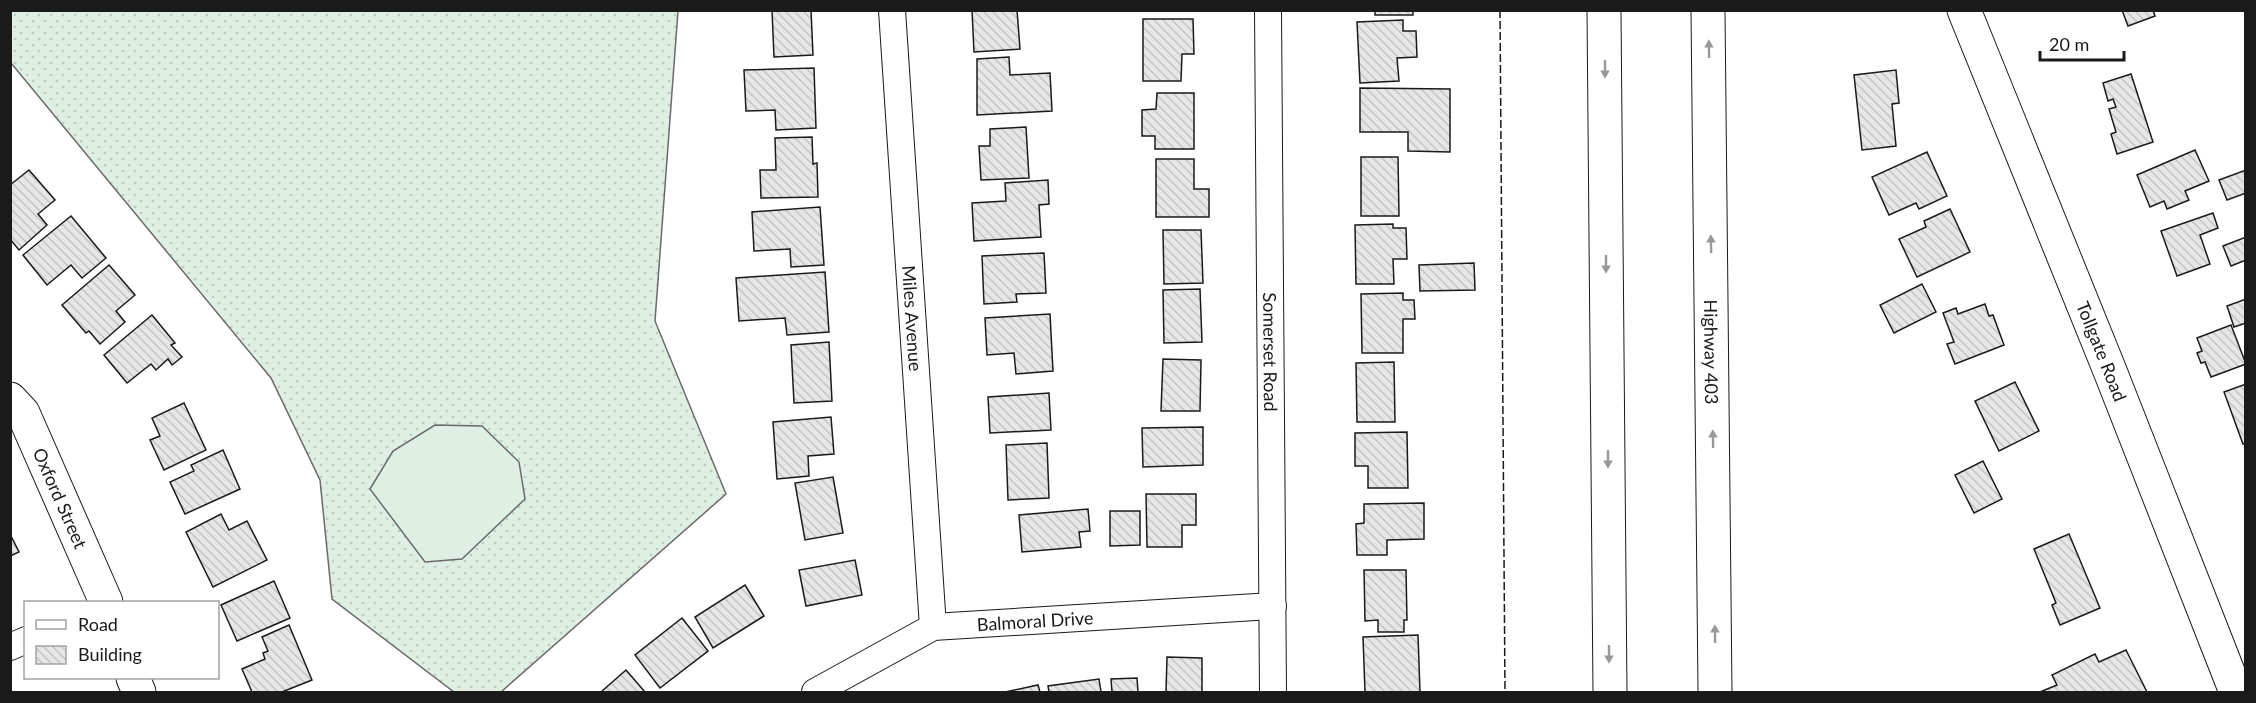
<svg xmlns="http://www.w3.org/2000/svg" width="2256" height="703" viewBox="0 0 2256 703" font-family="Lato,sans-serif">
  <style>
    .grass { fill: url(#grass-dots); stroke: #6a6a6a; stroke-width: 1.5 }
    .garden { fill: #e0efe3; stroke: #6a6a6a; stroke-width: 1.5 }
    .building { fill: url(#building-back-hatch); stroke: #1a1a1a; stroke-width: 1.5 }
    .lines { fill: none; stroke-linecap: round; stroke-linejoin: round }
    .street-casing { stroke: #1a1a1a; stroke-width: 28 }
    .secondary-casing { stroke: #1a1a1a; stroke-width: 35 }
    .highway-casing { stroke: #1a1a1a; stroke-width: 35 }
    .street { stroke: #fff; stroke-width: 26 }
    .secondary { stroke: #fff; stroke-width: 33 }
    .highway { stroke: #fff; stroke-width: 33 }
    .fence { stroke: #1a1a1a; stroke-width: 1.5; stroke-dasharray: 8 3; stroke-linecap: butt }
    .oneway { fill: #989898 }
    .labels { text-anchor: middle; dominant-baseline: central; stroke-width: 4.5; stroke-linejoin: round; paint-order: stroke }
    .street-label { font-size: 18px; fill: #1a1a1a; stroke: #fff }
  </style>
  <defs>
    <pattern id="grass-dots" width="8" height="8" patternUnits="userSpaceOnUse" patternTransform="scale(1.5)"><rect width="8" height="8" fill="#e0efe3"/><path d="M2 2h.1M6 6h.1" fill="none" stroke="#c0ccc2" stroke-width="1.8" stroke-linecap="round"/></pattern>
    <pattern id="building-back-hatch" width="6" height="6" patternUnits="userSpaceOnUse" patternTransform="scale(1.5)"><rect width="6" height="6" fill="#e6e6e6"/><path d="M-1 5l2 2M0 0l6 6M5-1l2 2" fill="none" stroke="#c5c5c5"/></pattern>
  </defs>
  <rect width="100%" height="100%" fill="#fff"/>
  <!-- grass -->
  <polygon class="grass" points="10,11 678,11 655,321 726,494 501,692 454,692 332,599 320,480 271,378 11,63"/>
  <!-- garden -->
  <polygon class="garden" points="435,425 482,426 519,462 525,499 462,559 425,562 370,489 393,451"/>
  <!-- building -->
  <g class="building">
    <polygon points="772,10 811,10 813,55 774,57"/>
    <polygon points="972,10 1017,10 1020,49 974,52"/>
    <rect x="1375" y="10" width="38" height="5"/>
    <polygon points="2122,10 2153,10 2155,16 2128,26"/>
    <polygon points="1143,19 1193,19 1194,54 1182,54 1181,81 1143,81"/>
    <polygon points="1403,20 1403,31 1416,31 1417,57 1397,58 1399,81 1360,83 1357,22"/>
    <polygon points="1009,57 1010,75 1050,73 1052,111 977,115 977,59"/>
    <polygon points="814,68 816,128 776,130 775,110 746,111 744,70"/>
    <polygon points="1896,70 1899,103 1892,104 1896,146 1862,150 1854,75"/>
    <polygon points="2131,74 2153,142 2117,154 2111,134 2116,132 2109,109 2116,107 2113,99 2108,101 2103,83"/>
    <polygon points="1360,88 1450,89 1450,152 1408,151 1408,132 1360,132"/>
    <polygon points="1157,93 1194,93 1194,149 1155,149 1155,136 1142,136 1142,110 1156,109"/>
    <polygon points="1026,127 1029,178 981,180 979,146 990,146 990,129"/>
    <polygon points="812,137 813,164 817,163 818,197 761,198 760,170 776,170 775,138"/>
    <polygon points="2195,150 2209,181 2185,191 2189,200 2167,209 2164,201 2150,207 2137,175"/>
    <polygon points="1927,152 1947,196 1919,209 1916,203 1889,215 1872,177"/>
    <polygon points="1361,157 1398,157 1399,216 1361,216"/>
    <polygon points="1156,159 1194,159 1194,189 1209,189 1209,217 1156,217"/>
    <polygon points="29,170 55,200 38,214 47,225 19,250 10,239 10,185"/>
    <polygon points="2246,170 2246,193 2227,200 2219,180"/>
    <polygon points="1048,180 1049,204 1039,205 1041,237 974,241 972,203 1006,201 1005,183"/>
    <polygon points="820,207 824,265 791,267 790,249 754,251 752,212"/>
    <polygon points="1950,209 1970,252 1917,277 1899,239 1926,227 1924,221"/>
    <polygon points="2213,213 2218,228 2200,235 2210,264 2177,276 2161,231"/>
    <polygon points="71,216 106,258 82,278 71,265 47,285 23,255"/>
    <polygon points="1393,224 1393,228 1406,228 1407,259 1393,259 1394,284 1356,284 1355,225"/>
    <polygon points="1163,230 1201,230 1203,283 1164,284"/>
    <polygon points="2246,237 2246,260 2231,266 2223,246"/>
    <polygon points="1044,253 1046,293 1016,294 1017,302 984,304 982,256"/>
    <polygon points="1474,263 1475,290 1420,291 1419,265"/>
    <polygon points="109,265 135,295 116,311 125,322 100,344 89,331 86,333 62,305"/>
    <polygon points="825,272 829,332 787,335 785,318 739,321 736,278"/>
    <polygon points="1922,284 1936,312 1894,333 1880,305"/>
    <polygon points="1200,289 1202,342 1164,343 1163,290"/>
    <polygon points="1403,293 1403,300 1414,300 1415,319 1403,319 1403,353 1362,353 1361,294"/>
    <polygon points="2246,299 2246,323 2234,327 2227,306"/>
    <polygon points="1985,304 1989,316 1993,315 2004,345 1955,364 1947,344 1954,342 1943,313 1956,308 1958,314"/>
    <polygon points="1050,314 1053,371 1016,374 1014,353 987,355 985,318"/>
    <polygon points="152,315 175,343 171,345 182,357 172,365 168,359 156,370 151,364 127,383 104,355"/>
    <polygon points="2231,325 2246,364 2211,377 2205,362 2201,363 2197,353 2202,351 2197,338"/>
    <polygon points="829,342 832,401 794,403 791,345"/>
    <polygon points="1163,359 1201,360 1200,411 1161,411"/>
    <polygon points="1394,362 1395,422 1357,422 1356,363"/>
    <polygon points="2015,382 2039,431 1999,451 1975,401"/>
    <polygon points="2246,384 2246,443 2243,444 2224,392"/>
    <polygon points="1049,393 1051,430 990,433 988,397"/>
    <polygon points="184,403 206,450 164,470 150,440 160,436 152,418"/>
    <polygon points="831,417 834,454 808,456 809,476 777,479 773,422"/>
    <polygon points="1203,427 1203,465 1143,467 1142,428"/>
    <polygon points="1407,432 1408,488 1368,488 1368,466 1355,466 1355,433"/>
    <polygon points="1047,443 1049,498 1008,500 1006,445"/>
    <polygon points="223,450 240,489 185,514 170,482 194,471 191,465"/>
    <polygon points="1983,461 2002,499 1974,513 1955,475"/>
    <polygon points="833,477 843,533 805,540 795,483"/>
    <polygon points="1146,494 1196,494 1196,525 1182,525 1182,547 1147,547"/>
    <polygon points="1424,503 1424,539 1387,540 1387,555 1357,555 1356,524 1364,523 1364,504"/>
    <polygon points="1088,509 1090,531 1079,532 1081,547 1022,552 1019,515"/>
    <polygon points="1110,511 1140,511 1140,545 1110,546"/>
    <polygon points="221,514 229,530 247,521 267,560 213,587 186,532"/>
    <polygon points="10,534 19,552 10,556"/>
    <polygon points="2069,534 2100,608 2060,625 2052,605 2056,603 2034,549"/>
    <polygon points="855,560 862,595 806,606 799,570"/>
    <polygon points="1364,570 1406,570 1407,620 1404,620 1404,632 1378,632 1378,620 1365,621"/>
    <polygon points="274,581 290,618 237,641 221,605"/>
    <polygon points="745,585 764,616 713,648 695,617"/>
    <polygon points="682,618 708,651 660,688 635,655"/>
    <polygon points="289,625 312,680 282,692 252,692 242,669 265,659 263,653 268,651 262,637"/>
    <polygon points="1418,635 1420,692 1365,692 1363,637"/>
    <polygon points="2126,650 2147,692 2040,692 2057,685 2052,675 2095,654 2099,662"/>
    <polygon points="1167,657 1202,658 1202,692 1166,692"/>
    <polygon points="626,670 645,692 601,692"/>
    <polygon points="1137,678 1138,692 1112,692 1111,679"/>
    <polygon points="1099,679 1101,692 1049,692 1048,686"/>
    <polygon points="1038,685 1040,692 1005,692"/>
  </g>
  <g class="lines">
    <!-- street casing -->
    <g class="street-casing">
      <g id="street">
        <path id="s1" d="M892 10 933 627"/>
        <path id="s2" d="M1268 10 1273 692"/>
        <polyline points="10,647 26,640"/>
        <path id="s3" d="M815 692 933 627 1273 606"/>
      </g>
    </g>
    <!-- secondary casing -->
    <g class="secondary-casing">
      <g id="secondary">
        <path id="s4" d="M1964 10 2110 371 2236 692"/>
        <path id="s5" d="M10 399 23 413 106 602"/>
        <polyline points="133,678 139,692"/>
      </g>
    </g>
    <!-- highway casing -->
    <g class="highway-casing">
      <g id="highway">
        <polyline points="1604,10 1610,692"/>
        <path id="s6" d="M1708 10 1715 692"/>
      </g>
    </g>
    <!-- street -->
    <use href="#street" class="street"/>
    <!-- secondary -->
    <use href="#secondary" class="secondary"/>
    <!-- highway -->
    <use href="#highway" class="highway"/>
    <!-- fence -->
    <polyline class="fence" points="1500,10 1505,692"/>
  </g>
  <!-- one-way arrows -->
  <defs><path id="oneway-solid" d="M-6-.8H1V-3.2L6.5 0L1 3.2V.8H-6Z" transform="scale(1.5)"/></defs>
  <g class="oneway">
    <use href="#oneway-solid" transform="translate(1709 49) rotate(-91)"/>
    <use href="#oneway-solid" transform="translate(1605 69) rotate(90)"/>
    <use href="#oneway-solid" transform="translate(1711 244) rotate(-91)"/>
    <use href="#oneway-solid" transform="translate(1606 264) rotate(90)"/>
    <use href="#oneway-solid" transform="translate(1713 439) rotate(-91)"/>
    <use href="#oneway-solid" transform="translate(1608 459) rotate(90)"/>
    <use href="#oneway-solid" transform="translate(1715 634) rotate(-91)"/>
    <use href="#oneway-solid" transform="translate(1609 654) rotate(90)"/>
  </g>
  <g class="labels">
    <!-- street labels -->
    <g class="street-label">
      <text stroke="none"><textPath href="#s1" startOffset="309">Miles Avenue</textPath></text>
      <text stroke="none"><textPath href="#s2" startOffset="342">Somerset Road</textPath></text>
      <text stroke="none"><textPath href="#s4" startOffset="368">Tollgate Road</textPath></text>
      <text stroke="none"><textPath href="#s6" startOffset="342">Highway 403</textPath></text>
      <text stroke="none"><textPath href="#s5" startOffset="112">Oxford Street</textPath></text>
      <text stroke="none"><textPath href="#s3" startOffset="237">Balmoral Drive</textPath></text>
    </g>
  </g>
  <!-- border -->
  <rect width="2256" height="703" fill="none" stroke="#1a1a1a" stroke-width="24"/>
  <!-- legend -->
  <rect x="24" y="601" width="195" height="78" fill="#ffffff" stroke="#a3a3a3" stroke-width="1.5"/>
  <rect x="36" y="620" width="30" height="9" fill="#ffffff" stroke="#a3a3a3" stroke-width="1.5"/>
  <text x="78" y="631" font-size="18" fill="#1a1a1a">Road</text>
  <rect x="36" y="646" width="30" height="18" fill="url(#building-back-hatch)" stroke="#a3a3a3" stroke-width="1.5"/>
  <text x="78" y="661" font-size="18" fill="#1a1a1a">Building</text>
  <!-- scale -->
  <path d="M2040 51v9h84v-9" fill="none" stroke="#1a1a1a" stroke-width="3"/>
  <text x="2049" y="51" font-size="18" fill="#1a1a1a" stroke="#ffffff" stroke-width="4.5" paint-order="stroke">20 m</text>
</svg>
